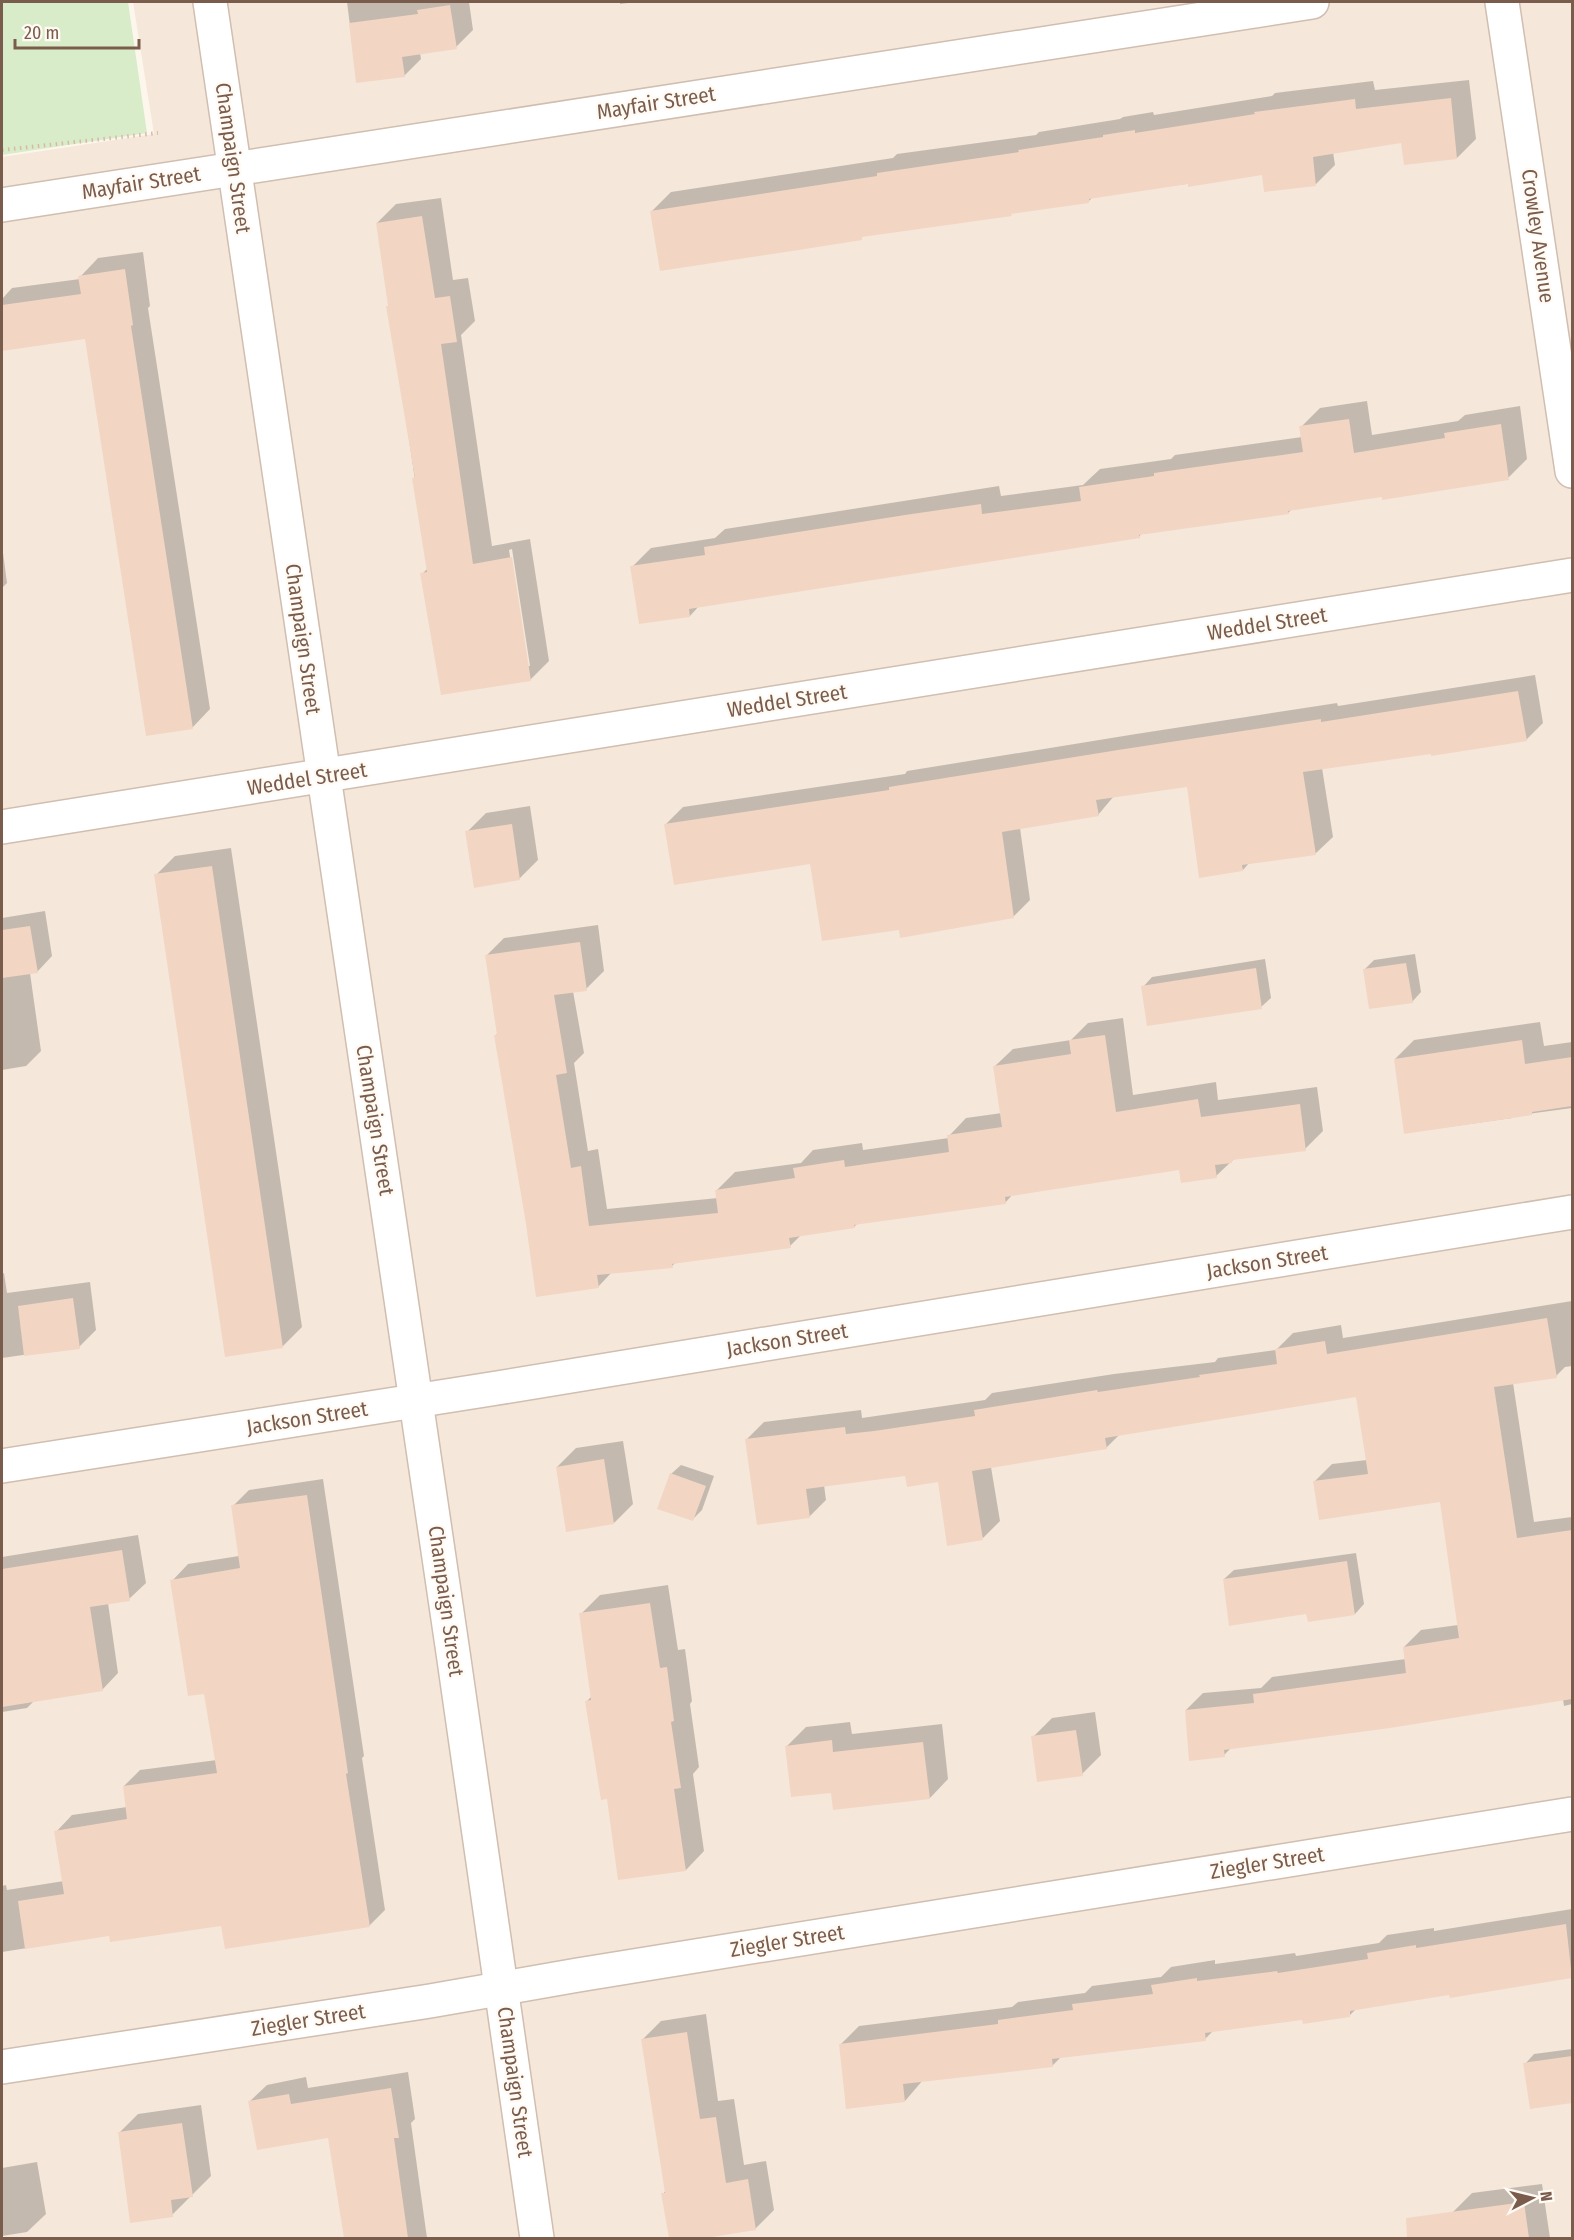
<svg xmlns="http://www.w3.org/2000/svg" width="1574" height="2240" viewBox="0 0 1574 2240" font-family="'Fira Sans Condensed',sans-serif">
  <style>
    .residential { fill: #f5e8da }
    .green { fill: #d8ecc9 }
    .shadow { fill: #0003; fill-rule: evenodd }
    .building { fill: #f3d5c3 }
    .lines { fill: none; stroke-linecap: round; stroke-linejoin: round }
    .minor-casing { stroke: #d1beb0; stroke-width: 36 }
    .path { stroke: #d9b8a5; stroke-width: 4; stroke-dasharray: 1.5 4.5; stroke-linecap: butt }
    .minor { stroke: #fff; stroke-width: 33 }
    .labels { text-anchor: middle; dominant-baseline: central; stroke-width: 4.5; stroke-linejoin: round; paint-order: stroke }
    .street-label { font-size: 21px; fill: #7a5c4d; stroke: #fffaf3 }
  </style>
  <rect width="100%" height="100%" fill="#fdf6ec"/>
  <!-- residential -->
  <polygon class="residential" points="133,2 1572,2 1572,2238 2,2238 2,157 154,134"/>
  <!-- green -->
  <polygon class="green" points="2,2 128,2 147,133 2,155"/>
  <!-- shadow -->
  <g class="shadow">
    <polygon points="347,2 469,2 473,30 456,47 420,53 421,59 404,76 357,82"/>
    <polygon points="620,2 636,2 620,4"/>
    <polygon points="1469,80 1476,139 1457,158 1403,141 1333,152 1335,165 1316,184 1264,173 1093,197 1089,201 864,235 861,238 652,211 671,192 893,158 897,154 1036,135 1039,132 1120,119 1123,117 1153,112 1154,115 1272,96 1275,93 1373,81 1375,90"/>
    <path d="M441 198 453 280 468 278 475 321 461 335 492 546 530 539 549 661 530 680 422 574 428 568 377 223 396 204ZM512 549 530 666H527L509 550Z"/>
    <polygon points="143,252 150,306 148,308 210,709 192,728 86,338 2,349 2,299 12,288 80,279 80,277 98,258"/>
    <polygon points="1367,401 1372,435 1458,421 1465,415 1520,406 1527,459 1508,478 1292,509 1288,513 1142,533 1139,537 699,606 690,616 632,567 651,548 715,538 725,529 999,486 1001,496 1083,485 1100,469 1171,459 1175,455 1302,437 1301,427 1320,408"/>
    <polygon points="2,545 7,583 2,588"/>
    <polygon points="1535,675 1543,723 1526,740 1322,768 1333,837 1316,853 1250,862 1243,870 1188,786 1114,796 1098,815 1020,828 1030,900 1014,916 900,928 811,862 666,824 683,807 905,774 907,771 1136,734 1337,703 1338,706"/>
    <polygon points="530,806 538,860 519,879 467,832 486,813"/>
    <polygon points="231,848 302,1327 283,1346 227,1355 156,875 175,856"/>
    <polygon points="45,911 52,956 37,972 30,973 41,1051 26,1066 2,1070 2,918"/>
    <polygon points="598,925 604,971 586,989 573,991 584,1053 574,1063 588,1151 598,1149 607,1209 718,1198 717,1190 735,1172 801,1163 813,1150 862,1143 863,1150 949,1138 949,1136 966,1118 1002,1113 995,1066 1013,1049 1071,1040 1088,1023 1123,1018 1133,1095 1216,1082 1218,1100 1317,1087 1323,1131 1305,1149 1234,1159 1216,1176 1181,1168 1013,1194 1005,1203 858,1223 854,1227 802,1234 790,1246 676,1262 672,1266 612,1272 598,1287 527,1223 495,1036 498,1033 486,956 504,938"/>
    <polygon points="1415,954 1421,992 1412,1002 1365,969 1374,960"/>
    <polygon points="1265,959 1271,998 1261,1007 1143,987 1152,977"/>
    <polygon points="1540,1022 1544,1046 1572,1042 1572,1108 1514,1116 1512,1118 1405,1133 1395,1059 1414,1040"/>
    <polygon points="4,1273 7,1293 90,1282 96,1330 79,1347 2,1358 2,1274"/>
    <polygon points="1572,1301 1572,1366 1565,1367 1556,1376 1513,1383 1534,1522 1572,1517 1572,1704 1564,1706 1563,1699 1231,1748 1224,1755 1186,1710 1203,1693 1261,1688 1272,1677 1406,1659 1404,1647 1421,1630 1458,1625 1441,1500 1315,1481 1332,1464 1367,1460 1357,1396 1120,1434 1106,1448 991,1467 1000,1521 983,1538 939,1480 907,1474 824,1485 826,1500 809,1517 747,1439 764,1422 861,1410 862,1418 985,1400 992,1393 1114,1374 1215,1362 1218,1358 1276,1350 1293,1333 1341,1325 1343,1338"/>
    <polygon points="623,1441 633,1504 614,1523 557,1467 576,1448"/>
    <polygon points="681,1465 714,1476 702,1510 692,1520 671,1474"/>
    <polygon points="323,1479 364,1756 362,1758 385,1910 369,1926 222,1924 110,1935 2,1952 2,1886 6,1885 7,1890 64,1881 56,1832 72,1815 127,1807 124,1786 140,1770 217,1760 205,1692 172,1581 188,1564 239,1556 233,1506 249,1490"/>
    <polygon points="138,1535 146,1583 129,1599 108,1603 118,1673 102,1690 35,1700 27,1708 2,1712 2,1557"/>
    <polygon points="1356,1553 1364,1604 1355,1614 1308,1612 1224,1579 1234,1570"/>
    <polygon points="668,1585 678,1650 685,1649 692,1701 690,1704 699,1767 693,1774 704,1851 686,1870 609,1797 586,1702 592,1696 581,1614 600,1595"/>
    <polygon points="1095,1712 1101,1755 1082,1774 1033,1737 1052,1718"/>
    <polygon points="850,1722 852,1734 942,1724 948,1779 930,1798 833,1791 787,1746 806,1727"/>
    <polygon points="1572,1909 1572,1977 1451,1996 1451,1994 1357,2008 1350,2015 1303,2018 1214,2030 1205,2039 1062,2056 1052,2066 923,2080 905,2101 841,2044 859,2026 1012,2007 1018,2002 1085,1993 1092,1986 1161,1977 1171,1967 1215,1960 1215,1964 1295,1953 1296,1956 1379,1943 1387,1935 1434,1928 1434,1931"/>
    <polygon points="706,2014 718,2101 734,2099 744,2165 766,2161 774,2210 755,2229 697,2238 671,2238 663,2194 666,2190 642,2040 661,2021"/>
    <polygon points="1572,2049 1572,2102 1532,2108 1525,2064 1534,2054"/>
    <polygon points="408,2072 415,2119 411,2123 427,2238 345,2238 329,2136 249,2102 267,2085 306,2077 308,2088"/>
    <polygon points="201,2105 211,2176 172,2215 119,2133 138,2114"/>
    <polygon points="37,2162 46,2214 27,2232 2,2236 2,2168"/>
    <polygon points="1542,2184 1550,2238 1406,2238 1425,2218 1453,2212 1472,2193"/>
  </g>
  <!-- building -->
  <g class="building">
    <polygon points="450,5 457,49 402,57 405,77 356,83 349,23 418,14 417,10"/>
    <polygon points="1451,98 1457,159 1404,165 1401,143 1313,157 1316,186 1264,192 1262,175 1188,187 1188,184 1089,199 1089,203 1011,214 1012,216 862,237 862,240 786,252 660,271 650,211 877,176 877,173 1019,152 1018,150 1103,137 1103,135 1135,130 1135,133 1255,114 1254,112 1355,99 1356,109"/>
    <polygon points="422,216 435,298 450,296 457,342 441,344 473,564 512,557 531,681 441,695 420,573 427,572 412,478 415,478 386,306 388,306 376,223"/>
    <polygon points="125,269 133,325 131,326 193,729 146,736 85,339 2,351 2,305 81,294 78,276"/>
    <polygon points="1349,419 1354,453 1445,438 1444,433 1501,424 1509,480 1382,500 1382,497 1288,511 1289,514 1139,535 1140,538 689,609 690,617 639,624 630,566 705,555 704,547 905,515 981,504 982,514 1081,501 1079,487 1154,476 1154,473 1303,452 1299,426"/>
    <polygon points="1518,691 1527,741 1431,756 1431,754 1303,772 1316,855 1242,865 1243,871 1199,878 1187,787 1096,800 1099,816 1002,832 1014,918 900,938 899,930 822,941 810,864 674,885 664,824 889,790 889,787 1118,750 1321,719 1321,722"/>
    <polygon points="512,824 520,880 474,888 465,831"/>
    <polygon points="212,866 283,1348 225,1357 154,874"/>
    <polygon points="30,926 38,973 2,978 2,930"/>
    <polygon points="580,942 587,991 554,995 567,1073 556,1075 571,1168 581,1166 589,1226 718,1213 715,1190 795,1178 793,1168 844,1160 845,1167 949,1152 947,1135 1002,1127 993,1066 1071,1054 1069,1040 1105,1035 1116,1112 1198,1099 1201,1117 1300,1104 1306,1151 1232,1160 1232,1163 1215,1165 1217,1178 1181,1183 1179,1170 1005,1197 1006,1204 854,1225 855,1228 789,1238 791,1248 672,1264 673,1268 597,1275 599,1288 536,1297 526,1224 494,1035 497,1035 485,955"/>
    <polygon points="1406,963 1413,1003 1369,1009 1363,969"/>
    <polygon points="1256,968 1262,1009 1147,1026 1141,986"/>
    <polygon points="1522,1040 1525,1064 1572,1057 1572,1106 1532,1112 1532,1115 1404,1134 1394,1059"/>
    <polygon points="73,1298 80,1349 24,1356 18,1306"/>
    <polygon points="1547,1318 1557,1378 1494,1387 1517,1538 1572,1530 1572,1699 1390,1728 1224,1750 1225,1757 1189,1761 1185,1710 1254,1703 1253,1694 1406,1673 1403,1647 1459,1638 1440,1502 1319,1520 1313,1481 1368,1474 1356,1397 1105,1438 1107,1449 972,1471 983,1540 947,1546 938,1482 907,1487 905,1476 806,1489 810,1518 757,1525 745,1439 845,1427 846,1434 874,1431 975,1416 974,1410 1097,1390 1098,1392 1200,1377 1199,1375 1277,1364 1275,1349 1325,1341 1327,1354"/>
    <polygon points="604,1459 614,1524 566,1532 556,1467"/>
    <polygon points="670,1473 706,1486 693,1521 657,1509"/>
    <polygon points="307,1495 348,1773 346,1774 370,1927 225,1949 221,1926 110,1942 109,1936 25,1949 18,1901 64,1894 54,1831 127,1819 123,1786 217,1773 204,1694 188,1696 170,1580 240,1568 231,1505"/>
    <polygon points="122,1550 130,1601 90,1607 103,1691 2,1707 2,1569"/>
    <polygon points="1347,1561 1355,1615 1308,1622 1306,1614 1229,1626 1223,1579"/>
    <polygon points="650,1603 660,1668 667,1667 674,1721 671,1722 681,1788 674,1789 686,1871 618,1880 607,1799 601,1800 585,1701 591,1700 579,1613"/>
    <polygon points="1076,1730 1083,1776 1037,1782 1031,1736"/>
    <polygon points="832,1740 833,1752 923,1742 930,1799 833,1810 831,1793 791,1797 785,1746"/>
    <polygon points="1566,1924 1572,1978 1450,1998 1449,1995 1350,2011 1350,2017 1303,2024 1302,2020 1205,2033 1206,2041 1052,2059 1053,2067 903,2084 905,2102 846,2109 839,2044 998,2024 998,2020 1073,2010 1072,2004 1153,1994 1151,1985 1197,1978 1197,1981 1277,1971 1278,1973 1368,1959 1367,1953 1416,1945 1416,1948"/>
    <polygon points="687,2032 700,2119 716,2117 726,2183 748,2179 756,2230 706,2238 669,2238 661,2193 665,2193 641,2039"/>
    <polygon points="1572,2056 1572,2103 1530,2109 1523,2063"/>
    <polygon points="391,2088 399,2138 394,2138 408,2238 344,2238 328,2138 257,2150 248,2101 289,2094 291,2104"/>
    <polygon points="182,2123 193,2197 171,2200 173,2217 130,2223 118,2132"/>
    <polygon points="1524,2202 1529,2238 1407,2238 1406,2218"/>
  </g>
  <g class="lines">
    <!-- minor casing -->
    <g class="minor-casing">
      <g id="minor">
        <path d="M210 2C318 747 432 1492 537 2238"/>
        <polyline points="1502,2 1572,471"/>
        <polyline points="2,205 1312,2"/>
        <polyline points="2,827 1572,575"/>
        <polyline points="2,1466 491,1389 1572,1212"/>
        <polyline points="2,2067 430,2001 578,1975 1572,1814"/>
      </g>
    </g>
    <!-- path -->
    <polyline class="path" points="2,150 158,133"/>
    <!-- minor -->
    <use href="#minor" class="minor"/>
  </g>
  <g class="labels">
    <!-- street labels -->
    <g class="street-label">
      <text transform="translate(656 103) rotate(-9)">Mayfair Street</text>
      <text transform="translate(233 158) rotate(82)">Champaign Street</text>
      <text transform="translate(141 183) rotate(-9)">Mayfair Street</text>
      <text transform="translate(1538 236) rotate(82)">Crowley Avenue</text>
      <text transform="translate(1267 624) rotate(-9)">Weddel Street</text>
      <text transform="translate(303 639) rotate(82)">Champaign Street</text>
      <text transform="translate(787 701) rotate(-9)">Weddel Street</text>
      <text transform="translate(307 779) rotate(-9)">Weddel Street</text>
      <text transform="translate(375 1120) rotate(81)">Champaign Street</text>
      <text transform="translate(1267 1262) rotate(-9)">Jackson Street</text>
      <text transform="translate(787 1340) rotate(-9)">Jackson Street</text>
      <text transform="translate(307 1418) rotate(-9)">Jackson Street</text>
      <text transform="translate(446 1601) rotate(82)">Champaign Street</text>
      <text transform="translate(1267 1863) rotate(-9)">Ziegler Street</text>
      <text transform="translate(787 1941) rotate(-9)">Ziegler Street</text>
      <text transform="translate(308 2020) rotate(-9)">Ziegler Street</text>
      <text transform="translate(515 2082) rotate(82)">Champaign Street</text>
    </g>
  </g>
  <!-- border -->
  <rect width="1574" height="2240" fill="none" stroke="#7a5c4d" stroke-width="6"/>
  <!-- north arrow -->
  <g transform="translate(1532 2198) rotate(83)" stroke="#fffaf3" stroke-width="4.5" paint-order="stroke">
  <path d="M0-4.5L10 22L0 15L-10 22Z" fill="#7a5c4d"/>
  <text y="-9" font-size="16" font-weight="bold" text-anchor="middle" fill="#7a5c4d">N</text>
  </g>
  <!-- scale -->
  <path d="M15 39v9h124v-9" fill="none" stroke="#7a5c4d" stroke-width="3"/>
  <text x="24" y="39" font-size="18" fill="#7a5c4d" stroke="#fffaf3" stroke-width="4.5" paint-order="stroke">20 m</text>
</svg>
